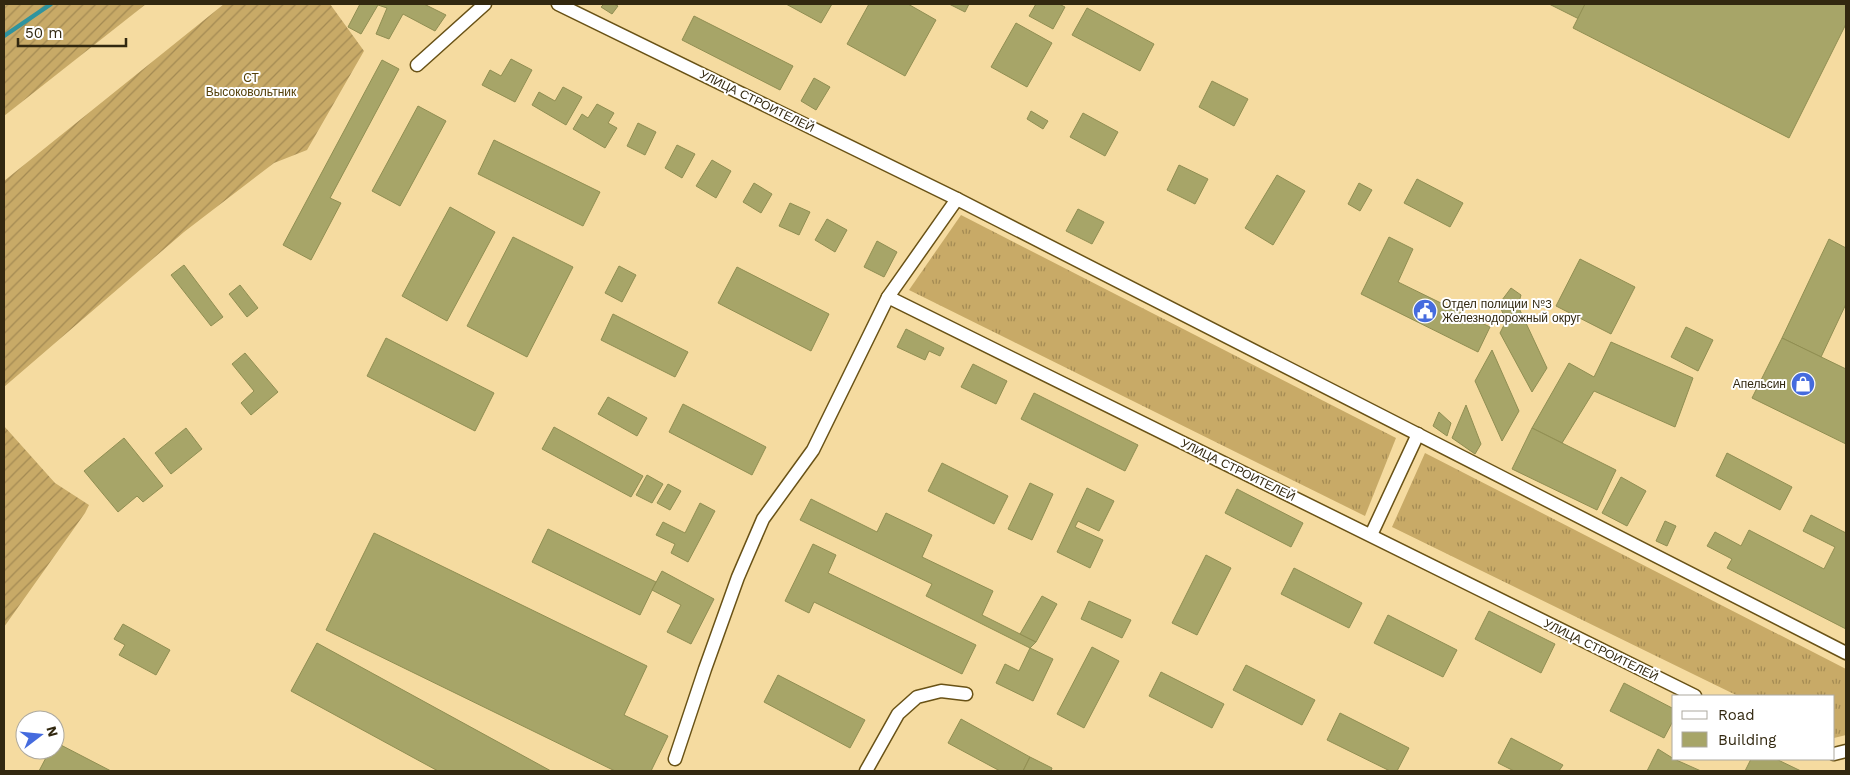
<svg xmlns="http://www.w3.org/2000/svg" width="1850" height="775" viewBox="0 0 1850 775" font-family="'Work Sans',sans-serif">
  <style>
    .grass { fill: url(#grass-tufts) }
    .garden { fill: url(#garden-furrows) }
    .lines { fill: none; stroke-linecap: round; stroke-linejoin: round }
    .stream { stroke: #30949f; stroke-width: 4.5 }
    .building { fill: #a7a568; stroke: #908e52 }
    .street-casing { stroke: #695216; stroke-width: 15 }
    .street { stroke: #fff; stroke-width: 12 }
    .labels { text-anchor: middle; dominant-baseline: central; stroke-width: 4; stroke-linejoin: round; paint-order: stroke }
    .park-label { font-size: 12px; fill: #54400a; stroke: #fff }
    .street-label { font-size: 12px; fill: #322810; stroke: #fff }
    .poi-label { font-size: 12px; fill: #322810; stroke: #fff; text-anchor: start }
  </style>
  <defs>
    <pattern id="grass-tufts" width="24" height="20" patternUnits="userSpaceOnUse" patternTransform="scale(1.25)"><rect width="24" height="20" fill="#c8aa67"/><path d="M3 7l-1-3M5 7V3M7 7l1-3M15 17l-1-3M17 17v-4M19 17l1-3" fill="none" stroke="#a38a53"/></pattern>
    <pattern id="garden-furrows" width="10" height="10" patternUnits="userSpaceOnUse" patternTransform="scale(1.25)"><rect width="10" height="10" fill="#c8aa67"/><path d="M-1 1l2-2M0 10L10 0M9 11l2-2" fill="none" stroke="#a38a53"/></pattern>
  </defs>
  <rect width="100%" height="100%" fill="#f5dba0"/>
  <!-- grass -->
  <g class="grass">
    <polygon points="961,215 1396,438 1365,516 909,290"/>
    <polygon points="1425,453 1846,669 1846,735 1834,738 1834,696 1738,696 1392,527"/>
  </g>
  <!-- garden -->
  <g class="garden">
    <polygon points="4,4 146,4 4,116"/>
    <polygon points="224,4 330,4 364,51 307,150 274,163 184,232 4,387 4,181"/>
    <polygon points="4,426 55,483 89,505 85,513 4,627"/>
  </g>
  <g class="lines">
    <!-- stream -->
    <polyline class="stream" points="4,36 51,4"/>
  </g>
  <!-- building -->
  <g class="building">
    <polygon points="360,4 424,4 446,15 435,31 403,14 389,39 376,34 387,8 378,5 361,34 348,27"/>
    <polygon points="604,4 614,4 618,6 612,14 601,7"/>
    <polygon points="786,4 832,4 821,23"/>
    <polygon points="869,4 908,4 936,20 905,76 847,44"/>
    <polygon points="949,4 969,4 965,12"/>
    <polygon points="1036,4 1059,4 1065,7 1053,29 1029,16"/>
    <polygon points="1549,4 1589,4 1581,20"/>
    <polygon points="1585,4 1846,4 1846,24 1789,138 1573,28"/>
    <polygon points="1087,8 1154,44 1140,71 1072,35"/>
    <polygon points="694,16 793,66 780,90 682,40"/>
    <polygon points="1016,23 1052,43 1027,87 991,67"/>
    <polygon points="511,59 532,70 515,102 482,85 490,70 501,76"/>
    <polygon points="382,60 399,69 330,198 341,203 311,260 283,245"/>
    <polygon points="814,78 830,87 816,110 801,101"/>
    <polygon points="1212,81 1248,99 1234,126 1199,107"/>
    <polygon points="563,87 582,97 566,125 532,105 539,92 555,101"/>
    <polygon points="597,104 614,113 608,123 617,128 605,148 573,129 582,114 588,118"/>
    <polygon points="418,106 446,121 400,206 372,191"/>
    <polygon points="1031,111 1048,121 1043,129 1027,119"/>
    <polygon points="1083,113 1118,132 1105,156 1070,137"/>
    <polygon points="638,123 656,132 645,155 627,146"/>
    <polygon points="494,140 600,192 583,226 478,174"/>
    <polygon points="677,145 695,154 682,178 665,168"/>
    <polygon points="712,160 731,171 716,198 696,186"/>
    <polygon points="1179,165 1208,179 1195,204 1167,190"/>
    <polygon points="1277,175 1305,191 1273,245 1245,228"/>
    <polygon points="1417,179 1463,203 1450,227 1404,203"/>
    <polygon points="754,183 772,194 761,213 743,202"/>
    <polygon points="1359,183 1372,190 1360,211 1348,204"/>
    <polygon points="790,203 810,212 799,235 779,226"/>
    <polygon points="450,207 495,232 447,321 402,296"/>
    <polygon points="1078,209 1104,222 1092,244 1066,231"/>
    <polygon points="827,219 847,230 835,252 815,240"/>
    <polygon points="513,237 573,267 527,357 467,326"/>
    <polygon points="1389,237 1413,249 1398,282 1490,327 1478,352 1361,294"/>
    <polygon points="1829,239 1846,248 1846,304 1821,357 1782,338"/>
    <polygon points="877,241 897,252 884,277 864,267"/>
    <polygon points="1580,259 1635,287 1611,334 1556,306"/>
    <polygon points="184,265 223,317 211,326 171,275"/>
    <polygon points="619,266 636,275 622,302 605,293"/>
    <polygon points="737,267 829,314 811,351 718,303"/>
    <polygon points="240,285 258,308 247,317 229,294"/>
    <polygon points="1511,288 1521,295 1518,306 1547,368 1532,392 1500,333 1506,321 1499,304"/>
    <polygon points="613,314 688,352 675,377 601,340"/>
    <polygon points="1686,327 1713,340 1698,371 1671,357"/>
    <polygon points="906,329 944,348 940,356 929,351 925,360 897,347"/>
    <polygon points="386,338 494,393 475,431 367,376"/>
    <polygon points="1782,338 1846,369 1846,444 1752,398"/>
    <polygon points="1611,342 1693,378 1675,427 1594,391 1562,443 1532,428 1569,363 1594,377"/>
    <polygon points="1492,350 1519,411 1502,441 1475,381"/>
    <polygon points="245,353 278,392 251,415 241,403 254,391 232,364"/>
    <polygon points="973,364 1007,381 996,404 961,387"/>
    <polygon points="1034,393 1138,445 1125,471 1021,419"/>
    <polygon points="608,397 647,418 637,436 598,414"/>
    <polygon points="683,404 766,447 752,475 669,432"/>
    <polygon points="1466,405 1481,444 1475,454 1452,438"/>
    <polygon points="1439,412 1451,423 1447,436 1433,426"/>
    <polygon points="554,427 643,476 631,497 542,449"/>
    <polygon points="186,428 202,449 171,474 155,453"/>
    <polygon points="1532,428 1616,470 1597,510 1512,469"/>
    <polygon points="124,438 163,486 143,502 137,496 118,512 84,471"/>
    <polygon points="1727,453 1792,487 1780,510 1716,476"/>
    <polygon points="942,463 1008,496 994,524 928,491"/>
    <polygon points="647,475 663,484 652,503 636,495"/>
    <polygon points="1621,477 1646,491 1627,526 1602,513"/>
    <polygon points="1030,483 1053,494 1032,540 1008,529"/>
    <polygon points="668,484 681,491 670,510 657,503"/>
    <polygon points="1087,488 1114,501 1099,531 1078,521 1075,527 1103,540 1090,568 1057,552"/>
    <polygon points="1237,489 1303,523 1291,547 1225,513"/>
    <polygon points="811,499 877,532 886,513 932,535 922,557 993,591 982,615 1036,642 1030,648 926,596 932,584 800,520"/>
    <polygon points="700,503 715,511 688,562 671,553 675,544 656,535 663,522 685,533"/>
    <polygon points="1811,515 1846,533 1846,629 1727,568 1732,559 1707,546 1715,532 1741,546 1749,530 1824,569 1835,547 1803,531"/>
    <polygon points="1665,521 1676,526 1667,546 1656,541"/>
    <polygon points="548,529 656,582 640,615 532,562"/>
    <polygon points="374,533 647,666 624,715 668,736 651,771 615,771 326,630"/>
    <polygon points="813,544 836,555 828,573 976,645 962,674 814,602 809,613 785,601"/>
    <polygon points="1206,555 1231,568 1197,635 1172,623"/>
    <polygon points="1294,568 1362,603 1349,628 1281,594"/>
    <polygon points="662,571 714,599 691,644 667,632 681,605 652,590"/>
    <polygon points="1042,596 1057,604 1036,642 1020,634"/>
    <polygon points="1089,601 1131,620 1122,638 1081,619"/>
    <polygon points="1489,611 1555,644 1541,673 1475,639"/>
    <polygon points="1388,615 1457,650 1443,677 1374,643"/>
    <polygon points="123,624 170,650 156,675 119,655 125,645 114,639"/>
    <polygon points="317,643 551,771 438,771 291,691"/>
    <polygon points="1092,647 1119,661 1084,728 1057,714"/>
    <polygon points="1030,648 1053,659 1033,701 996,683 1005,664 1019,671"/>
    <polygon points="1246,665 1315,700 1302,725 1233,690"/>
    <polygon points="1161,672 1224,704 1212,728 1149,696"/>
    <polygon points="778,675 865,720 850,748 764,702"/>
    <polygon points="1624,683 1674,709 1674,719 1664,738 1610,711"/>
    <polygon points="1340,713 1409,748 1397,771 1390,771 1327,740"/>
    <polygon points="961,719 1030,757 1023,771 1000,771 948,743"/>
    <polygon points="1511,738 1563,765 1559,771 1514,771 1498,763"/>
    <polygon points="55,742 111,771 39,771 50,750 55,750"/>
    <polygon points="1658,749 1674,759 1701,771 1647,771"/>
    <polygon points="1030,757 1052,768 1051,771 1023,771"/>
    <polygon points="1751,759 1776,759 1801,771 1745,771"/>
  </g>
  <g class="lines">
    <!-- street casing -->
    <g class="street-casing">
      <g id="street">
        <polyline points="558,4 957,199 1846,653"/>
        <polyline points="417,65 485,4"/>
        <polyline points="957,199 888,297 1695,696"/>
        <polyline points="1371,535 1418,434"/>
        <polyline points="1834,754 1846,751"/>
        <polyline points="675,759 705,669 738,577 763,519 813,450 888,297"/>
        <polyline points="866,771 898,714 917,697 941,691 966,694"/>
      </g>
    </g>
    <!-- street -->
    <use href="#street" class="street"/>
  </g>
  <!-- icons -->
  <defs>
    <g id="civic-disc" transform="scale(1.25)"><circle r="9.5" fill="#456bde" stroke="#fff"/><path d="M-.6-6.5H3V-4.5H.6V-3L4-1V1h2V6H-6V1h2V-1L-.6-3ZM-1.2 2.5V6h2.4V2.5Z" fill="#fff"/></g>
    <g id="shop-disc" transform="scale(1.25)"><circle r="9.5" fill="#456bde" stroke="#fff"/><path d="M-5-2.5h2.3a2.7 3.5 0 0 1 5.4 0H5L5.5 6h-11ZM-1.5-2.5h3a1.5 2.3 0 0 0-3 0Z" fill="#fff"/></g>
  </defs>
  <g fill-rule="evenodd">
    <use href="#civic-disc" x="1425" y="311"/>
    <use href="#shop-disc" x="1803" y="384"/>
  </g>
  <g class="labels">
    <!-- park labels -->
    <g class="park-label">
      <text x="251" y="78">СТ<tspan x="251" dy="14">Высоковольтник</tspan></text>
    </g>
    <!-- street labels -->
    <g class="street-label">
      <text transform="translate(757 101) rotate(26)">УЛИЦА СТРОИТЕЛЕЙ</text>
      <text transform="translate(1238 470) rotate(26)">УЛИЦА СТРОИТЕЛЕЙ</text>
      <text transform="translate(1601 650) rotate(26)">УЛИЦА СТРОИТЕЛЕЙ</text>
    </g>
    <!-- poi labels -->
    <g class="poi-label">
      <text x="1442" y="304">Отдел полиции №3<tspan x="1442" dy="14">Железнодорожный округ</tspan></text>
      <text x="1786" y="384" text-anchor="end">Апельсин</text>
    </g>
  </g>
  <!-- border -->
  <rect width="1850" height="775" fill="none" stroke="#322810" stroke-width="10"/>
  <!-- legend -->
  <rect x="1672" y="695" width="162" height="65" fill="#ffffff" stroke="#ada99f"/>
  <rect x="1682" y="711" width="25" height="8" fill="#ffffff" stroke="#ada99f"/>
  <text x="1718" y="720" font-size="15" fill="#322810">Road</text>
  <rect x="1682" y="732" width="25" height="15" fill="#a7a568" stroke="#ada99f"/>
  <text x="1718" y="745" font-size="15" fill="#322810">Building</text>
  <!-- north arrow -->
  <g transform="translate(40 735) rotate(74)"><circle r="24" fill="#ffffff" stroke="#ada99f"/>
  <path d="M0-4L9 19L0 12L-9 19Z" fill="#456bde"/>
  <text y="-8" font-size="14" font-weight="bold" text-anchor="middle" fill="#322810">N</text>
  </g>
  <!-- scale -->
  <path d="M18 38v8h108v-8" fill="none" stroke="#322810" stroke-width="2.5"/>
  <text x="25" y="38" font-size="15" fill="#322810" stroke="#ffffff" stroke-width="4" paint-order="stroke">50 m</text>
</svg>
